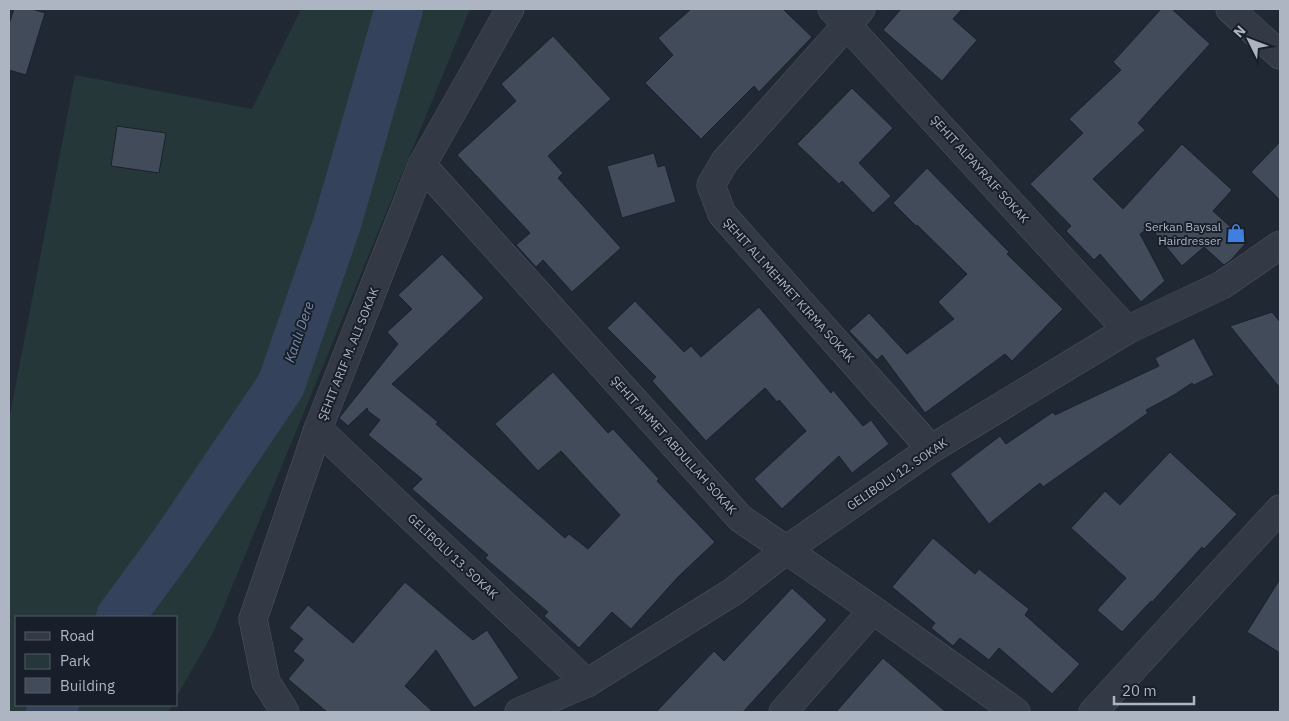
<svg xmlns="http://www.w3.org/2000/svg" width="1289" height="721" viewBox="0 0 1289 721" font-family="'IBM Plex Sans',sans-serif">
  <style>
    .green { fill: #253738 }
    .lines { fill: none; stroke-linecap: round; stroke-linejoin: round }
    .river { stroke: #34435b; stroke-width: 48 }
    .building { fill: #414b59; stroke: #1b212c }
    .minor-casing { stroke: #4e5560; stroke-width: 29 }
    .minor { stroke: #333a45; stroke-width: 28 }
    .labels { text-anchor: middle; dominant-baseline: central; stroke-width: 4; stroke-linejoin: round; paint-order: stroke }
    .street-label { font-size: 12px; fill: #adb5c2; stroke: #191f2a }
    .poi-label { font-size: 12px; fill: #adb5c2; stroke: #191f2a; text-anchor: end }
    .water-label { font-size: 14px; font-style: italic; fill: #768baa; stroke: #191f2a }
  </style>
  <rect width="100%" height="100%" fill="#202834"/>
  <!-- green -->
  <polygon class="green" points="301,9 470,9 213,633 176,698 176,617 16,617 16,705 173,705 168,712 9,712 9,420 75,75 252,109"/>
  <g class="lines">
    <!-- river -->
    <g class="river">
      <polyline points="120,617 173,545 281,385 337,224 399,9"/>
      <polyline points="50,712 55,705"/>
    </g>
  </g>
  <!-- building -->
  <g class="building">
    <polygon points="14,9 32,9 45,13 26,75 9,70 9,24"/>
    <polygon points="691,9 783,9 812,37 759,92 754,86 701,139 645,83 673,55 658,38"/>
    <polygon points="901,9 962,9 953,19 977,40 942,81 883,30"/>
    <polygon points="1161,9 1172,9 1210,44 1138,123 1145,130 1093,179 1123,209 1182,144 1232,190 1213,211 1247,242 1231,260 1224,265 1204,247 1182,266 1150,227 1140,234 1165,281 1141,302 1100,254 1094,260 1066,231 1071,226 1030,184 1083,133 1069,119 1121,70 1113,62"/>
    <polygon points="553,36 611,99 548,156 563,173 558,178 621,248 572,292 543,260 536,267 516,245 530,233 457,155 516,101 501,84"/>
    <polygon points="852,88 893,128 859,163 891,196 873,213 842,181 839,184 797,144"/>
    <polygon points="117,126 166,133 159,173 111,166"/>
    <polygon points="1280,142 1280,200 1251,172"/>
    <polygon points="654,153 658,167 665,165 676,202 622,218 607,166"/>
    <polygon points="927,168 1009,252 1007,254 1063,309 1012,361 1005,354 925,413 882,355 877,360 849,331 869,313 907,354 954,319 938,302 967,274 917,225 916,226 893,203"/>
    <polygon points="442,254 484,298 392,384 438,422 436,424 565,538 569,534 588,549 620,515 561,451 538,471 495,424 553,372 608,433 613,429 659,479 657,481 715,542 678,577 631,629 612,612 579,648 544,616 548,612 485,558 488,555 412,489 422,479 368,435 380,420 368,411 367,408 348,426 339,418 398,344 387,332 412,309 398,295"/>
    <polygon points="635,301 684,352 691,346 701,357 759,307 831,393 833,390 863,426 871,420 889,444 852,473 839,456 782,509 754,479 806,431 779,400 777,402 765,388 706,441 652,381 656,377 607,328"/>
    <polygon points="1272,312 1280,322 1280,388 1230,326"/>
    <polygon points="1194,338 1214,375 1194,385 1192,383 1174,395 1146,410 1148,413 1043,487 1040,483 989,524 950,474 1000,436 1006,444 1053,412 1055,415 1159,366 1155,358"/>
    <polygon points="1170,452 1237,514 1204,549 1202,547 1152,602 1151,601 1122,632 1097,610 1126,578 1071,528 1105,491 1120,505"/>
    <polygon points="933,538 975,574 979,569 1029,609 1025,615 1080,664 1052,694 999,648 989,660 960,638 953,646 931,628 935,623 892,587"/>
    <polygon points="1280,579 1280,653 1247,632"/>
    <polygon points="405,582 473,640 487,630 519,678 474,708 436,650 405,686 433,712 327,712 288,679 304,660 293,651 303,639 289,628 308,605 353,643"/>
    <polygon points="792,588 827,620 743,712 656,712 714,651 724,661"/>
    <polygon points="883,658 946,712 836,712"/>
  </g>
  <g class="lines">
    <!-- minor casing -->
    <g class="minor-casing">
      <g id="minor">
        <polyline points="832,9 1127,330"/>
        <polyline points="861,9 725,161 711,185 722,214 931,449"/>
        <polyline points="1230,9 1280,55"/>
        <polyline points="422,165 740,518 873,610 1016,712"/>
        <polyline points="318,429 587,683"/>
        <polyline points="285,712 266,682 253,619 318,429 422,165 510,9"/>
        <polyline points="519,712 587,683 734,591 786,550 931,449 1127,330 1222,285 1280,245"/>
        <polyline points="783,712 873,610"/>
        <polyline points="1093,712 1280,509"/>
      </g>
    </g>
    <!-- minor -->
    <use href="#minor" class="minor"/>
  </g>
  <!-- icons -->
  <defs>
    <g id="shop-bare" transform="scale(1.5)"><path d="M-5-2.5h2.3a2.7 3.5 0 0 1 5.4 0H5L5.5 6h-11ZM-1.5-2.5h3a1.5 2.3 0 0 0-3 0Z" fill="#3f7fe0" stroke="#191f2a" stroke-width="2.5" paint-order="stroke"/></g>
  </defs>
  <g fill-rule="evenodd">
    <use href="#shop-bare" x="1236" y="233"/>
  </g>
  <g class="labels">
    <!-- street labels -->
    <g class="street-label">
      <text transform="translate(980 169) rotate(48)">ŞEHIT ALPAYRAIF SOKAK</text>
      <text transform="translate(789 290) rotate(48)">ŞEHIT ALI MEHMET KIRMA SOKAK</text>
      <text transform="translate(348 354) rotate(-68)">ŞEHIT ARIF M. ALI SOKAK</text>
      <text transform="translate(674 445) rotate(48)">ŞEHIT AHMET ABDULLAH SOKAK</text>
      <text transform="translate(897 474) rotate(-34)">GELIBOLU 12. SOKAK</text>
      <text transform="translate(453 556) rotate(43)">GELIBOLU 13. SOKAK</text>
    </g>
    <!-- poi labels -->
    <g class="poi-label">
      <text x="1221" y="226">Serkan Baysal<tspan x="1221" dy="14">Hairdresser</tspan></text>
    </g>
    <!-- water labels -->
    <g class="water-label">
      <text transform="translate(299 332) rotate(-71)">Kanlı Dere</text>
    </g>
  </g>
  <!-- border -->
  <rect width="1289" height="721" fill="none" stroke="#adb5c2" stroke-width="20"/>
  <!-- legend -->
  <rect x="15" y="616" width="162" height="90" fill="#191f2a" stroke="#545b67"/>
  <rect x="25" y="632" width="25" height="8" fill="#333a45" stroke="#545b67"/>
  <text x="60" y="641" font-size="15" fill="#adb5c2">Road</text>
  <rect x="25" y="654" width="25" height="15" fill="#253738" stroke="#545b67"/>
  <text x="60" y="666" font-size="15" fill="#adb5c2">Park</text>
  <rect x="25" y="678" width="25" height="15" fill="#414b59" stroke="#545b67"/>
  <text x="60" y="691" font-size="15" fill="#adb5c2">Building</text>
  <!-- north arrow -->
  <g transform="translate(1249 40) rotate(312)" stroke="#191f2a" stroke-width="4" paint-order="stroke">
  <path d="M0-4L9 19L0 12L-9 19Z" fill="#adb5c2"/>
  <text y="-8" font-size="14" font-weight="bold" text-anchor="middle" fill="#adb5c2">N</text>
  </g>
  <!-- scale -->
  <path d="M1114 696v8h80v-8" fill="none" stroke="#adb5c2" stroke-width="2.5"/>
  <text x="1122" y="696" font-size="15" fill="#adb5c2" stroke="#191f2a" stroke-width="4" paint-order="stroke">20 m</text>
</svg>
